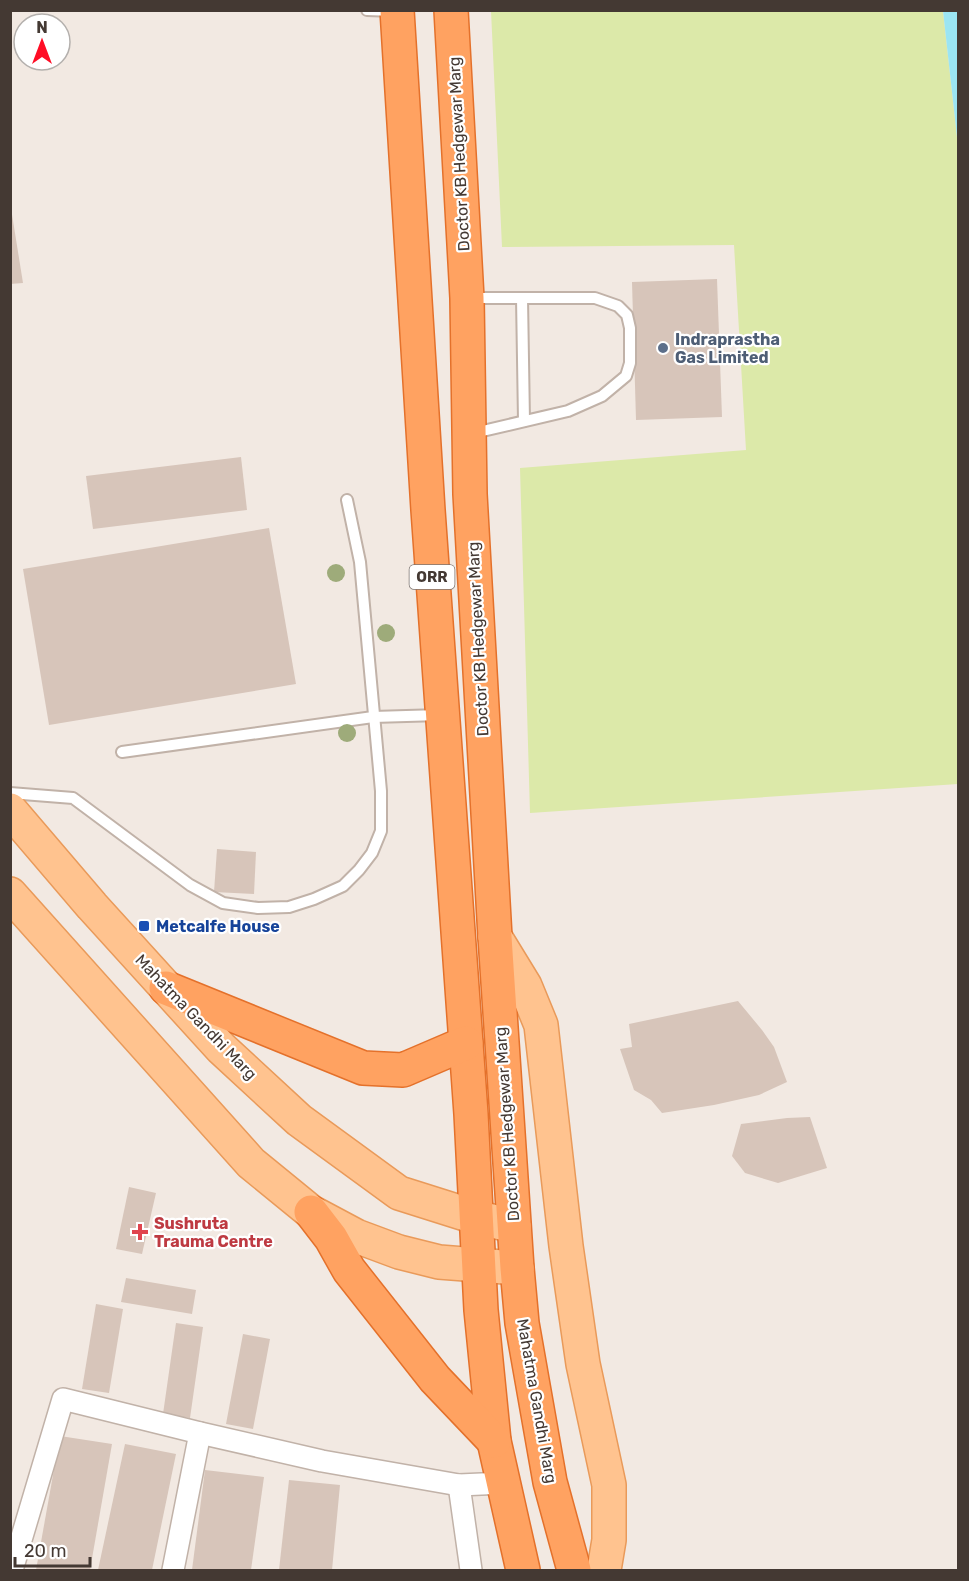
<svg xmlns="http://www.w3.org/2000/svg" width="969" height="1581" viewBox="0 0 969 1581" font-family="Rubik,sans-serif">
  <style>
    .green { fill: #dce9a9 }
    .water { fill: #9be5f3 }
    .building { fill: #d7c5ba }
    .lines { fill: none; stroke-linecap: round; stroke-linejoin: round }
    .lane-casing { stroke: #c1b2a8; stroke-width: 14 }
    .street-casing { stroke: #c1b2a8; stroke-width: 24 }
    .primary-casing { stroke: #e99a5a; stroke-width: 36 }
    .highway-casing { stroke: #e4712b; stroke-width: 36 }
    .lane { stroke: #fff; stroke-width: 10 }
    .street { stroke: #fff; stroke-width: 21 }
    .primary { stroke: #ffc38f; stroke-width: 33 }
    .highway { stroke: #ffa261; stroke-width: 33 }
    .tree { fill: #9eab7a }
    .service-dot { fill: #5c6f8a; stroke: #fff; stroke-width: 2 }
    .transit-dot { fill: #1a4fb4; stroke: #fff; stroke-width: 2 }
    .health-dot { fill: #e0444e; stroke: #fff; stroke-width: 2 }
    .labels { text-anchor: middle; dominant-baseline: central; stroke-width: 4.5; stroke-linejoin: round; paint-order: stroke }
    .shield { fill: #fff; stroke: #7c7470; stroke-width: 1.5 }
    .shield-label { font-size: 15px; font-weight: bold; fill: #443933 }
    .street-label { font-size: 16px; fill: #443933; stroke: #fff }
    .service-label { font-size: 16px; font-weight: bold; fill: #4e5e75; stroke: #fff; text-anchor: start }
    .transit-label { font-size: 16px; font-weight: bold; fill: #164399; stroke: #fff; text-anchor: start }
    .health-label { font-size: 16px; font-weight: bold; fill: #be3a42; stroke: #fff; text-anchor: start }
  </style>
  <rect width="100%" height="100%" fill="#f2e9e2"/>
  <!-- green -->
  <polygon class="green" points="491,11 943,11 958,146 958,784 530,813 520,468 746,450 734,245 502,247"/>
  <!-- water -->
  <polygon class="water" points="943,11 958,11 958,146"/>
  <!-- building -->
  <g class="building">
    <polygon points="10,202 23,283 10,284"/>
    <polygon points="717,279 722,417 636,420 632,282"/>
    <polygon points="241,457 247,510 93,529 86,476"/>
    <polygon points="269,528 296,684 49,725 23,569"/>
    <polygon points="217,849 256,852 254,894 214,892"/>
    <polygon points="738,1001 762,1030 774,1047 787,1082 759,1095 714,1105 662,1113 651,1100 634,1090 620,1049 632,1047 629,1024"/>
    <polygon points="810,1117 827,1168 778,1183 745,1173 732,1156 741,1124 787,1118"/>
    <polygon points="129,1187 156,1193 142,1254 116,1249"/>
    <polygon points="126,1278 196,1290 192,1314 121,1302"/>
    <polygon points="96,1304 123,1309 109,1393 82,1389"/>
    <polygon points="176,1323 203,1327 190,1418 163,1414"/>
    <polygon points="243,1334 270,1339 253,1429 226,1424"/>
    <polygon points="60,1436 112,1444 90,1570 36,1570"/>
    <polygon points="125,1444 176,1454 152,1570 98,1570"/>
    <polygon points="205,1470 264,1477 251,1570 192,1570"/>
    <polygon points="289,1480 340,1485 332,1570 279,1570"/>
  </g>
  <g class="lines">
    <!-- lane casing -->
    <g class="lane-casing">
      <g id="lane">
        <polyline points="367,10 394,11"/>
        <polyline points="471,298 595,298 618,306 627,315 630,328 630,363 626,376 602,396 568,411 474,433"/>
        <polyline points="522,298 524,421"/>
        <polyline points="122,752 373,717 440,715"/>
        <polyline points="10,793 73,798 190,885 223,903 258,908 289,907 314,899 343,886 359,870 372,853 381,831 381,791 360,562 347,500"/>
      </g>
    </g>
    <!-- street casing -->
    <g class="street-casing">
      <g id="street">
        <polyline points="12,1570 63,1399 200,1433 322,1461 459,1485"/>
        <polyline points="173,1570 200,1433"/>
        <polyline points="471,1570 459,1485 504,1483"/>
      </g>
    </g>
    <!-- primary casing -->
    <g class="primary-casing">
      <g id="primary">
        <polyline points="10,810 92,906 221,1048 299,1120 399,1193 475,1217 514,1226"/>
        <polyline points="10,894 251,1163 311,1212 356,1236 399,1252 439,1262 517,1268"/>
        <polyline points="495,937 525,986 541,1025 566,1246 583,1364 609,1485 609,1540 604,1570"/>
      </g>
    </g>
    <!-- highway casing -->
    <g class="highway-casing">
      <g id="highway">
        <polyline points="397,10 428,510 471,1114 481,1310 494,1441 523,1570"/>
        <polyline points="451,10 467,298 470,494 495,937 517,1268 522,1323 550,1482 574,1570"/>
        <polyline points="166,988 363,1068 403,1070 466,1043"/>
        <polyline points="311,1212 331,1238 349,1270 435,1379 494,1441"/>
      </g>
    </g>
    <!-- lane -->
    <use href="#lane" class="lane"/>
    <!-- street -->
    <use href="#street" class="street"/>
    <!-- primary -->
    <use href="#primary" class="primary"/>
    <!-- highway -->
    <use href="#highway" class="highway"/>
  </g>
  <!-- trees -->
  <g class="tree">
    <circle cx="336" cy="573" r="9"/>
    <circle cx="386" cy="633" r="9"/>
    <circle cx="347" cy="733" r="9"/>
  </g>
  <!-- markers -->
  <circle class="service-dot" cx="663" cy="348" r="6"/>
  <rect class="transit-dot" x="138" y="920" width="12" height="12" rx="3"/>
  <path class="health-dot" d="M137 1223h6v6h6v6h-6v6h-6v-6h-6v-6h6z"/>
  <g class="labels">
    <!-- shield labels -->
    <rect class="shield" x="409.5" y="565" width="45" height="24" rx="4.5"/>
    <g class="shield-label">
      <text x="432" y="577">ORR</text>
    </g>
    <!-- street labels -->
    <g class="street-label">
      <text transform="translate(459 154) rotate(-93)">Doctor KB Hedgewar Marg</text>
      <text transform="translate(478 639) rotate(-93)">Doctor KB Hedgewar Marg</text>
      <text transform="translate(196 1017) rotate(46)">Mahatma Gandhi Marg</text>
      <text transform="translate(507 1124) rotate(-94)">Doctor KB Hedgewar Marg</text>
      <text transform="translate(537 1401) rotate(80)">Mahatma Gandhi Marg</text>
    </g>
    <!-- service labels -->
    <g class="service-label">
      <text x="675" y="339">Indraprastha<tspan x="675" dy="18">Gas Limited</tspan></text>
    </g>
    <!-- transit labels -->
    <g class="transit-label">
      <text x="156" y="926">Metcalfe House</text>
    </g>
    <!-- health labels -->
    <g class="health-label">
      <text x="154" y="1223">Sushruta<tspan x="154" dy="18">Trauma Centre</tspan></text>
    </g>
  </g>
  <!-- border -->
  <rect width="969" height="1581" fill="none" stroke="#443933" stroke-width="24"/>
  <!-- north arrow -->
  <g transform="translate(42 42)"><circle r="28" fill="#ffffff" stroke="#b4b0ad" stroke-width="1.5"/>
  <path d="M0-4.5L10 22L0 15L-10 22Z" fill="#ff0d25"/>
  <text y="-9" font-size="16" font-weight="bold" text-anchor="middle" fill="#443933">N</text>
  </g>
  <!-- scale -->
  <path d="M15 1557v9h75v-9" fill="none" stroke="#443933" stroke-width="3"/>
  <text x="24" y="1557" font-size="18" fill="#443933" stroke="#ffffff" stroke-width="4.5" paint-order="stroke">20 m</text>
</svg>
